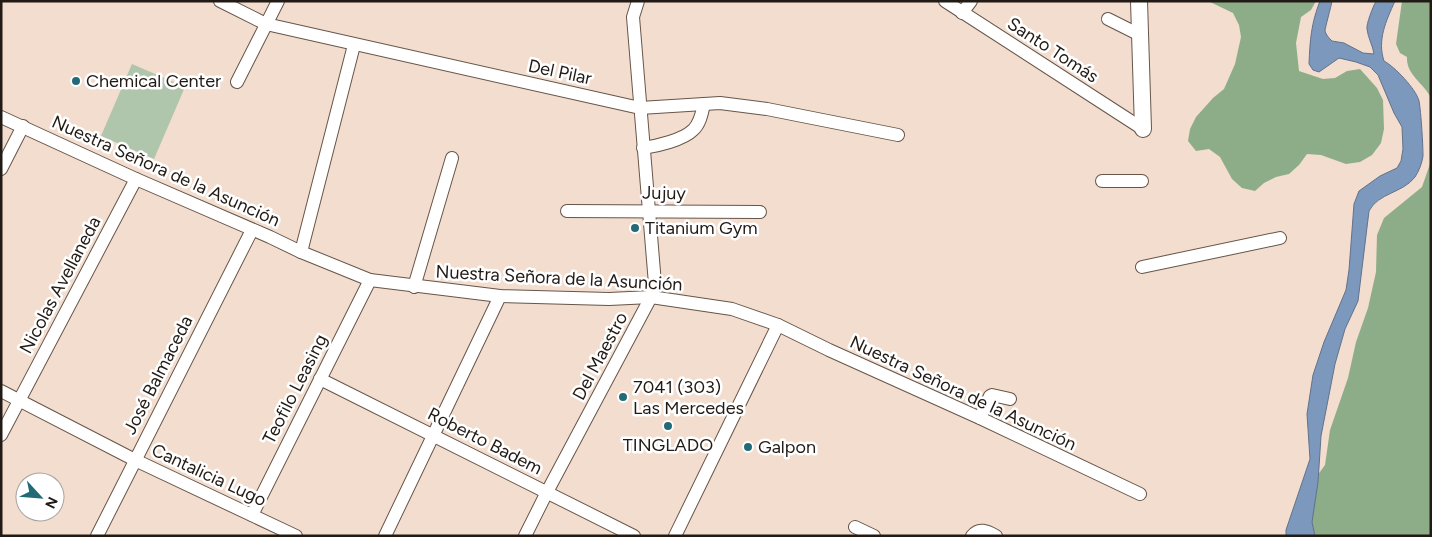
<svg xmlns="http://www.w3.org/2000/svg" width="1432" height="537" viewBox="0 0 1432 537" font-family="Figtree,sans-serif">
  <style>
    .green { fill: #afc5ac }
    .forest { fill: #8dad88 }
    .water { fill: #7d98bd; stroke: #61728b }
    .lines { fill: none; stroke-linecap: round; stroke-linejoin: round }
    .minor-casing { stroke: #675549; stroke-width: 14 }
    .major-casing { stroke: #675549; stroke-width: 18 }
    .minor { stroke: #fff; stroke-width: 12 }
    .major { stroke: #fff; stroke-width: 16 }
    .poi-dot { fill: #226b76; stroke: #fff; stroke-width: 2 }
    .labels { text-anchor: middle; dominant-baseline: central; stroke-width: 5; stroke-linejoin: round; paint-order: stroke }
    .street-label { font-size: 18px; fill: #211a15; stroke: #fff }
    .poi-label { font-size: 18px; fill: #211a15; stroke: #fff; text-anchor: start }
  </style>
  <rect width="100%" height="100%" fill="#f2ddce"/>
  <!-- green -->
  <polygon class="green" points="132,64 185,87 154,159 101,136"/>
  <!-- forest -->
  <g class="forest">
    <polygon points="1208,1 1316,1 1311,10 1301,17 1296,43 1299,71 1323,79 1335,78 1347,71 1360,69 1377,88 1383,100 1384,129 1381,143 1372,155 1360,162 1346,164 1321,155 1307,154 1299,165 1289,174 1276,177 1264,183 1255,191 1242,188 1232,179 1220,157 1209,149 1196,151 1188,141 1190,129 1196,117 1213,98 1224,89 1235,64 1241,37 1239,25 1233,13"/>
    <path d="M1402 1H1431V98C1424 83 1406 75 1407 57L1400 53 1396 44Z"/>
    <polygon points="1431,161 1431,536 1309,536 1317,476 1325,465 1330,430 1348,378 1356,342 1368,308 1376,272 1377,235 1384,218 1422,187"/>
  </g>
  <!-- water -->
  <path class="water" d="M1320 1H1332C1331 7 1325 28 1325 31 1326 35 1329 38 1332 41L1344 43 1363 53 1374 54C1373 46 1368 38 1367 29 1366 24 1373 7 1376 1H1395C1386 21 1377 40 1384 61 1395 67 1416 89 1419 101 1421 112 1423 144 1423 156 1422 163 1419 171 1415 177 1403 193 1378 193 1369 211L1358 301 1345 329 1335 364 1321 436 1318 482 1312 522 1315 536H1286V530L1310 459 1307 414 1313 375 1324 342 1346 290 1349 270 1354 204 1359 191 1380 176 1397 168 1401 161 1403 149 1402 127 1394 113 1378 75 1370 67 1356 62 1339 58 1319 72 1313 70 1309 64C1310 40 1311 24 1320 1Z"/>
  <g class="lines">
    <!-- minor casing -->
    <g class="minor-casing">
      <g id="minor">
        <polyline points="220,1 266,24 640,108 720,103 767,109 898,135"/>
        <polyline points="945,1 1143,129"/>
        <polyline points="962,13 971,1"/>
        <polyline points="1108,19 1140,35"/>
        <polyline points="237,82 278,1"/>
        <polyline points="1,117 136,179 270,237 301,252 370,280 500,296 609,299 651,297 732,309 778,325 829,350 980,418 1140,494"/>
        <path d="M643 148C657 146 683 140 693 130 700 124 702 113 704 104"/>
        <polyline points="1,169 23,126"/>
        <polyline points="1102,181 1142,181"/>
        <polyline points="567,211 760,212"/>
        <polyline points="301,252 354,45"/>
        <polyline points="1142,267 1280,238"/>
        <polyline points="414,287 452,158"/>
        <polyline points="320,379 634,536"/>
        <polyline points="1,391 135,460 296,536"/>
        <polyline points="980,418 990,396 992,395 1010,399"/>
        <polyline points="1,435 136,179"/>
        <polyline points="252,515 370,280"/>
        <polyline points="855,527 874,536"/>
        <polyline points="97,536 252,230"/>
        <polyline points="385,536 500,296"/>
        <polyline points="525,536 547,492 651,297 655,284 633,17 638,1"/>
        <polyline points="675,536 778,325"/>
        <path d="M972 536C979 527 987 531 996 536"/>
      </g>
    </g>
    <!-- major casing -->
    <g class="major-casing">
      <polyline id="major" points="1139,1 1143,129"/>
    </g>
    <!-- minor -->
    <use href="#minor" class="minor"/>
    <!-- major -->
    <use href="#major" class="major"/>
  </g>
  <!-- markers -->
  <g class="poi-dot">
    <circle cx="76" cy="81" r="5"/>
    <circle cx="635" cy="228" r="5"/>
    <circle cx="623" cy="397" r="5"/>
    <circle cx="668" cy="426" r="5"/>
    <circle cx="748" cy="447" r="5"/>
  </g>
  <g class="labels">
    <!-- street labels -->
    <g class="street-label">
      <text transform="translate(1053 50) rotate(33)">Santo Tomás</text>
      <text transform="translate(560 72) rotate(12)">Del Pilar</text>
      <text transform="translate(166 171) rotate(24)">Nuestra Señora de la Asunción</text>
      <text transform="translate(664 193) rotate(1)">Jujuy</text>
      <text transform="translate(559 278) rotate(3)">Nuestra Señora de la Asunción</text>
      <text transform="translate(60 285) rotate(-62)">Nicolas Avellaneda</text>
      <text transform="translate(600 356) rotate(-62)">Del Maestro</text>
      <text transform="translate(158 375) rotate(-63)">José Balmaceda</text>
      <text transform="translate(295 389) rotate(-63)">Teofilo Leasing</text>
      <text transform="translate(963 393) rotate(25)">Nuestra Señora de la Asunción</text>
      <text transform="translate(485 441) rotate(27)">Roberto Badem</text>
      <text transform="translate(209 475) rotate(25)">Cantalicia Lugo</text>
    </g>
    <!-- poi labels -->
    <g class="poi-label">
      <text x="86" y="81">Chemical Center</text>
      <text x="645" y="228">Titanium Gym</text>
      <text x="633" y="387">7041 (303)<tspan x="633" dy="21">Las Mercedes</tspan></text>
      <text x="668" y="445" text-anchor="middle">TINGLADO</text>
      <text x="758" y="447">Galpon</text>
    </g>
  </g>
  <!-- border -->
  <rect width="1432" height="537" fill="none" stroke="#211a15" stroke-width="5"/>
  <!-- north arrow -->
  <g transform="translate(40 497) rotate(116)"><circle r="24" fill="#ffffff" stroke="#a6a3a1"/>
  <path d="M0-4L9 19L0 12L-9 19Z" fill="#226b76"/>
  <text y="-8" font-size="14" font-weight="bold" text-anchor="middle" fill="#211a15">N</text>
  </g>
</svg>
